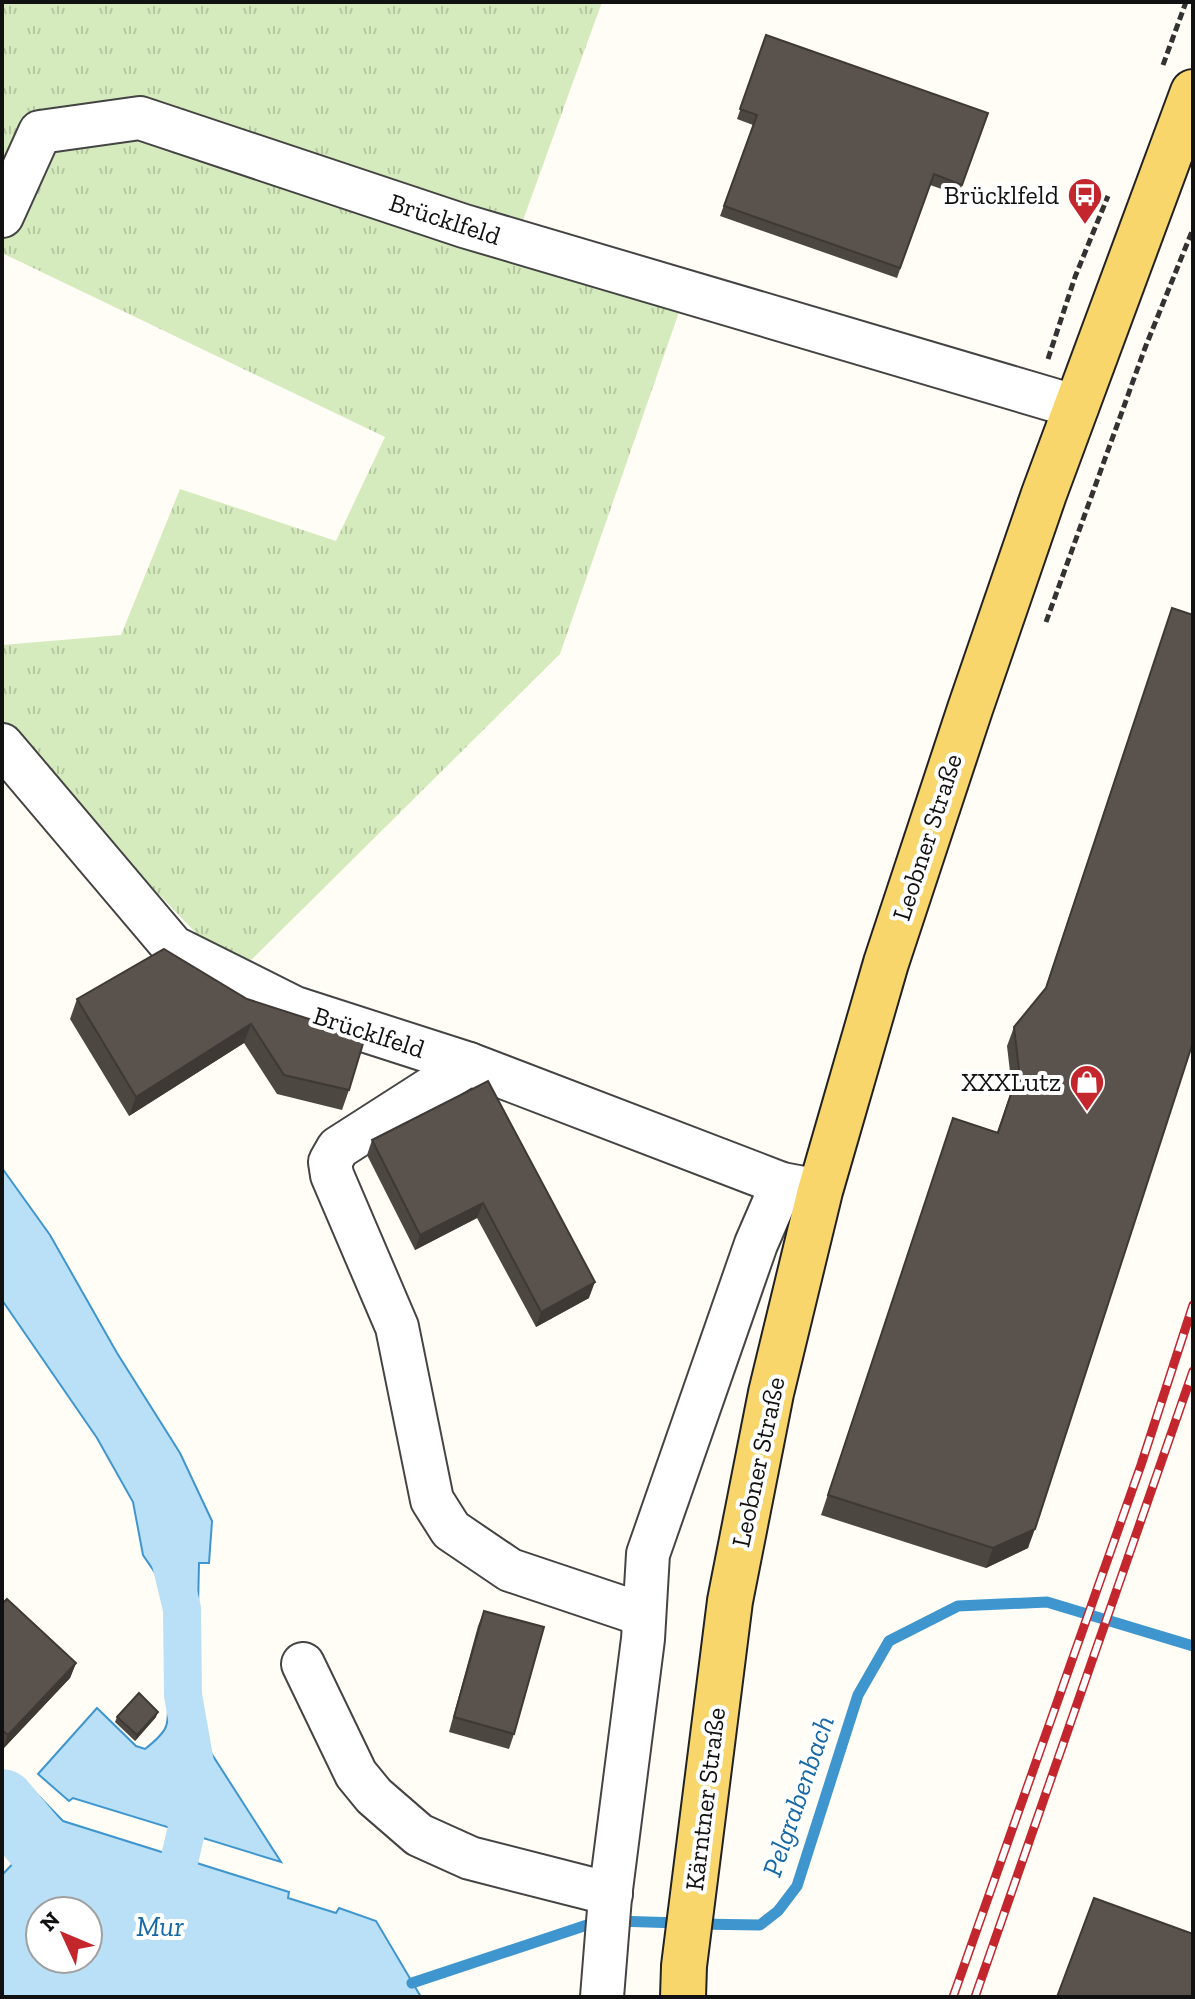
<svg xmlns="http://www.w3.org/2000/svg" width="1195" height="1999" viewBox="0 0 1195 1999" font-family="'Zilla Slab',serif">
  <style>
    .grass { fill: url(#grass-tufts) }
    .water { fill: #b9e0f7; stroke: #3f96cf; stroke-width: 2; fill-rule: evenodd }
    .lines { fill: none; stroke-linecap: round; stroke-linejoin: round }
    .stream { stroke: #3f96cf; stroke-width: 11 }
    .canal { stroke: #b9e0f7; stroke-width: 38 }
    .river { stroke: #b9e0f7; stroke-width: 66 }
    .minor-casing { stroke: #444; stroke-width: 46 }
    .major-casing { stroke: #222; stroke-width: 48 }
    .path { stroke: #333; stroke-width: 5; stroke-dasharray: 8 4; stroke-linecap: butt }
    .minor { stroke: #fff; stroke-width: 42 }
    .major { stroke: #f9d66b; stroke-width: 44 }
    .rail-casing { stroke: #c4262e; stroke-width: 9 }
    .rail { stroke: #fff; stroke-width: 6; stroke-dasharray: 18; stroke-linecap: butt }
    .wall { fill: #4d4742 }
    .shaded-wall { fill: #3f3936 }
    .building { fill: #5a524d; stroke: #3f3936; stroke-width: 2 }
    .labels { text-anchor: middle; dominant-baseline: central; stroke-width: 8; stroke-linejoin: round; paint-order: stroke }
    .poi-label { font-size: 26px; fill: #111; stroke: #fff; text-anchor: end }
    .street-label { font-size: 26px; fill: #111; stroke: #fff }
    .water-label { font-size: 28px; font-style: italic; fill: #1768a6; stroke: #fff }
  </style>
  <defs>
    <pattern id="grass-tufts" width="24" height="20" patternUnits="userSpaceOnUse" patternTransform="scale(2)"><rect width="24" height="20" fill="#d5ebbd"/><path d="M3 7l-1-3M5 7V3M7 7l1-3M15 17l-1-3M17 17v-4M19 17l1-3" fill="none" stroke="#b6c8a1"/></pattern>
  </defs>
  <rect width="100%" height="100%" fill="#fffdf5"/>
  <!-- grass -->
  <polygon class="grass" points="2,2 602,2 518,234 685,295 560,654 236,975 2,730 2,645 121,635 180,489 336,541 385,437 2,253"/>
  <!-- water -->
  <g class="water">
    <polygon points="2,1168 50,1235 117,1353 180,1453 212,1521 209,1563 199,1563 198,1608 165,1609 165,1595 159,1590 160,1580 143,1555 133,1502 97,1438 2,1300"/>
    <path d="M197 1694 198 1722 206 1745 281 1862 73 1798 69 1801 38 1774 97 1708 136 1746 145 1749C168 1731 170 1726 167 1696Z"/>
    <path d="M28 1785 63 1821 289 1892 288 1898 336 1913 339 1908 376 1921 421 1997H2V1875L23 1853 2 1832V1814ZM40 1911H88V1959H40Z"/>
  </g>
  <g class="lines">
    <!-- stream -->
    <g class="stream">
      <polyline points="616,1921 679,1923"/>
      <polyline points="696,1924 760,1925 778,1911 797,1886 858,1695 889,1641 958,1606 1047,1602 1193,1646"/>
      <polyline points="412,1983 599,1921"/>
    </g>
    <!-- canal -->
    <polyline class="canal" points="160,1904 175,1879 198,1780 183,1695 182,1609 170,1559"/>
    <!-- river -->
    <polyline class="river" points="2,1802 129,1954 139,1997"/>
    <!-- minor casing -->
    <g class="minor-casing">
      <g id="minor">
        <polyline points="2,216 40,132 140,118 464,226 1077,407"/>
        <polyline points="2,745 173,947 295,1008 469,1064 782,1184 820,1191"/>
        <polyline points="469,1064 338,1148 330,1162 332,1175 397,1327 432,1500 451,1530 510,1570 644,1615"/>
        <polyline points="303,1664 356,1774 374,1796 419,1835 470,1858 611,1894"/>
        <polyline points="602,1997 610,1897 643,1639 648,1554 756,1244 782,1184"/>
      </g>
    </g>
    <!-- major casing -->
    <g class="major-casing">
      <polyline id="major" points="683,1997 684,1966 730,1601 771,1393 820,1191 886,963 970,709 1044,494 1193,92"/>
    </g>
    <!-- path -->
    <g class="path">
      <polyline points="1163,65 1186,2"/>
      <polyline points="1048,359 1075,277 1108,196"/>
      <polyline points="1046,622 1145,348 1193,229"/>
    </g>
    <!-- minor -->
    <use href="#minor" class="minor"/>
    <!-- major -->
    <use href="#major" class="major"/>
    <!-- rail casing -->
    <g class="rail-casing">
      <g id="rail">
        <polyline points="953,1997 1141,1465 1193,1305"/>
        <polyline points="975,1997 1193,1371"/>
      </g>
    </g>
    <!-- rail -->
    <use href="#rail" class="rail"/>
  </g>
  <!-- wall -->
  <g class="wall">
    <polygon points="766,35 962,185 959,195 930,185 897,278 720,216 753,125 737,119"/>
    <polygon points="1172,608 1028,1548 986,1568 821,1515 953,1118 997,1132 1012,1089 1007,1046 1014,1027 1045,989"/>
    <polygon points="164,949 349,1090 342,1110 277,1094 244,1043 129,1116 70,1019 77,999"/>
    <polygon points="488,1081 589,1298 536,1327 477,1218 415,1250 367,1155 372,1140"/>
    <polygon points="2,1604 76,1663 70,1678 2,1750"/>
    <polygon points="484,1611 514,1734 509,1749 449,1732 478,1626"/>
    <polygon points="117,1717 156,1717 135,1741 115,1722"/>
  </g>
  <!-- shaded-wall -->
  <g class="shaded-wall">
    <polygon points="251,1024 244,1043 129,1116 136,1097"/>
    <polygon points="483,1203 477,1218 415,1250 420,1235"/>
    <polygon points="595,1282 589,1298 536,1327 541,1312"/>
    <polygon points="1035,1529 1028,1548 986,1568 993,1548"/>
    <polygon points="76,1663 70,1678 2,1750 8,1735"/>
    <polygon points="158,1712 156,1717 135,1741 137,1735"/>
  </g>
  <!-- building -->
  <g class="building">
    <polygon points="766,35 988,113 962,185 934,174 900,268 724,206 757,115 740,109"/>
    <polygon points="1172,608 1193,615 1193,1042 1035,1529 993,1548 828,1495 953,1118 998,1133 1019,1070 1014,1027 1046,988"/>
    <polygon points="164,949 247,999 365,1037 349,1090 284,1075 251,1024 136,1097 77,999"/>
    <polygon points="488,1081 595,1282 541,1312 483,1203 420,1235 372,1140"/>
    <polygon points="7,1599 76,1663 8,1735 2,1730 2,1604"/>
    <polygon points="484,1611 544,1627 514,1734 454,1717"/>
    <polygon points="139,1693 158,1712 137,1735 117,1717"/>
    <polygon points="1094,1898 1193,1934 1193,1997 1057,1997"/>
  </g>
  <!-- icons -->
  <defs>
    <g id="bus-pin" transform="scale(1.8)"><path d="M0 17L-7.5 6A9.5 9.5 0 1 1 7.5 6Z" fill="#c4262e" stroke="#fff"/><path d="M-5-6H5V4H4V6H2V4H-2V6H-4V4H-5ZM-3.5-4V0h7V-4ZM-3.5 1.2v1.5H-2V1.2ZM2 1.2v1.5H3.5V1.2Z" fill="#fff"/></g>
    <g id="shop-pin" transform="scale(1.8)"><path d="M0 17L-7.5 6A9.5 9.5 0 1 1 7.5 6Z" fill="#c4262e" stroke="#fff"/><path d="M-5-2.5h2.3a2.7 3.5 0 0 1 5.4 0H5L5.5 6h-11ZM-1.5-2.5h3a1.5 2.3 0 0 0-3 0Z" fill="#fff"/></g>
  </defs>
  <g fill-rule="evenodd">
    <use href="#bus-pin" x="1085" y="195"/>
    <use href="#shop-pin" x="1087" y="1082"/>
  </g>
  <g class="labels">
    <!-- poi labels -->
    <g class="poi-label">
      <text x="1059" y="195">Brücklfeld</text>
      <text x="1061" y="1082">XXXLutz</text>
    </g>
    <!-- street labels -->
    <g class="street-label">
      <text transform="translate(445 219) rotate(18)">Brücklfeld</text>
      <text transform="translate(927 837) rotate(-72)">Leobner Straße</text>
      <text transform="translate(369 1032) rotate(18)">Brücklfeld</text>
      <text transform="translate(758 1462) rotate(-78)">Leobner Straße</text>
      <text transform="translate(705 1799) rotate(-83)">Kärntner Straße</text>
    </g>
    <!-- water labels -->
    <g class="water-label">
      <text transform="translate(798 1796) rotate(-71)">Pelgrabenbach</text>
      <text x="160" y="1926">Mur</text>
    </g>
  </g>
  <!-- border -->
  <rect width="1195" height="1999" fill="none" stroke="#111111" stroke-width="8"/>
  <!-- north arrow -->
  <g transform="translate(64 1935) rotate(314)"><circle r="38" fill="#ffffff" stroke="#a0a0a0" stroke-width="2"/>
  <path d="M0-6L14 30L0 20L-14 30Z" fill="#c4262e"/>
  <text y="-12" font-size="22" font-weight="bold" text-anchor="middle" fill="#111111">N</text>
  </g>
</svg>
